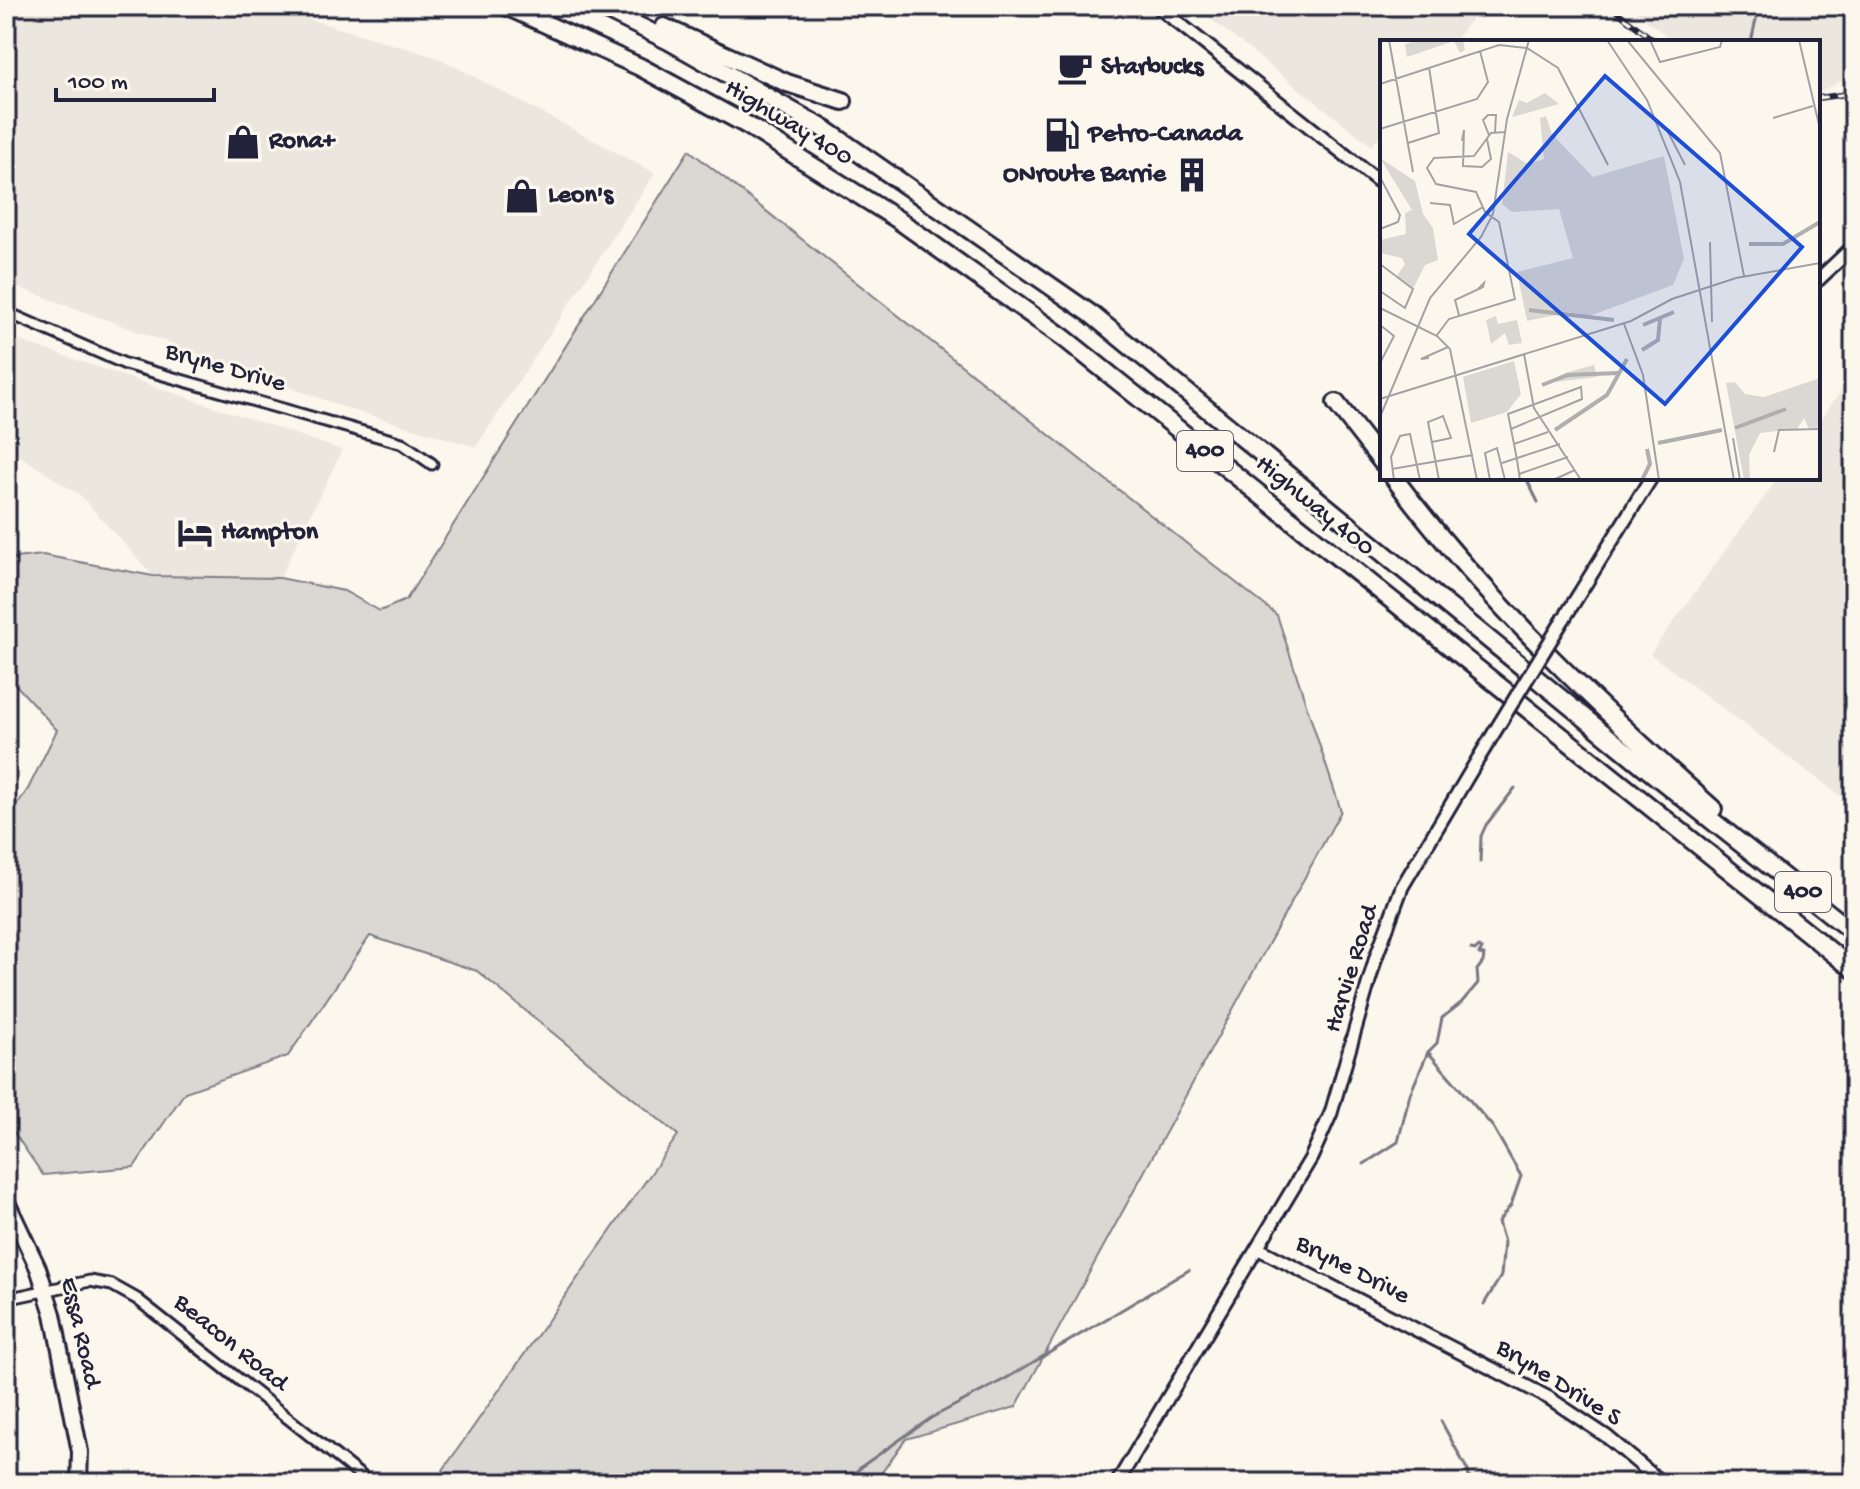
<svg xmlns="http://www.w3.org/2000/svg" width="1860" height="1489" viewBox="0 0 1860 1489" font-family="'Gochi Hand',sans-serif">
  <style>
    .built { fill: #ebe7df }
    .green { fill: #dbd8d3; stroke: #7e7d87; stroke-width: 2 }
    .lines { fill: none; stroke-linecap: round; stroke-linejoin: round }
    .stream { stroke: #787681; stroke-width: 3 }
    .minor-casing { stroke: #22223b; stroke-width: 15 }
    .tertiary-casing { stroke: #22223b; stroke-width: 17 }
    .primary-casing { stroke: #22223b; stroke-width: 20 }
    .motorway-casing { stroke: #22223b; stroke-width: 22 }
    .minor { stroke: #fbf7ec; stroke-width: 9 }
    .tertiary { stroke: #fbf7ec; stroke-width: 11 }
    .primary { stroke: #fbf7ec; stroke-width: 14 }
    .motorway { stroke: #fbf7ec; stroke-width: 16 }
    .rail-casing { stroke: #22223b; stroke-width: 6 }
    .rail { stroke: #fbf7ec; stroke-width: 3; stroke-dasharray: 9; stroke-linecap: butt }
    .tertiary-bridge-casing { stroke: #22223b; stroke-width: 17; stroke-linecap: butt }
    .tertiary-bridge { stroke: #fbf7ec; stroke-width: 11 }
    .labels { text-anchor: middle; dominant-baseline: central; stroke-width: 6; stroke-linejoin: round; paint-order: stroke }
    .shield { fill: #fbf7ec; stroke: #636270; stroke-width: 2 }
    .shield-label { font-size: 24px; font-weight: bold; fill: #22223b }
    .poi-label { font-size: 26px; font-weight: bold; fill: #22223b; stroke: #fbf7ec; text-anchor: start }
    .street-label { font-size: 26px; fill: #22223b; stroke: #fbf7ec }
    .inset-river { fill: none; stroke: #b1aeb0; stroke-width: 4 }
    .inset-road { fill: none; stroke: #a4a2a5; stroke-width: 2 }
    .view { fill: #1d4ed8; fill-opacity: 0.15; stroke: #1d4ed8; stroke-width: 4 }
    .inset-edge { fill: none; stroke: #22223b; stroke-width: 4 }
  </style>
  <rect width="100%" height="100%" fill="#fbf7ec"/>
  <filter id="ink" filterUnits="userSpaceOnUse"><feTurbulence type="fractalNoise" baseFrequency=".0125" numOctaves="2"/><feDisplacementMap in="SourceGraphic" scale="16" xChannelSelector="R" yChannelSelector="G"/><feConvolveMatrix kernelMatrix="1 2 1 2 8 2 1 2 1" color-interpolation-filters="sRGB"/></filter>
  <g filter="url(#ink)">
    <!-- built -->
    <g class="built">
      <polygon points="6,6 265,6 439,58 655,173 476,447 346,408 6,283"/>
      <polygon points="1194,6 1482,6 1453,42 1382,42 1382,133 1372,146"/>
      <polygon points="1628,6 1854,6 1854,74 1818,93 1818,42 1674,42"/>
      <polygon points="6,336 342,450 280,578 153,576 81,496 6,447"/>
      <polygon points="1854,373 1854,806 1650,654 1778,478 1818,478 1818,423"/>
    </g>
    <!-- green -->
    <polygon class="green" points="689,150 1277,615 1341,811 1016,1407 906,1439 874,1483 460,1483 443,1470 678,1135 477,971 370,936 288,1056 185,1092 134,1167 43,1175 6,1121 6,820 28,789 57,730 6,674 6,559 43,555 153,576 280,578 344,591 380,611 406,600"/>
    <g class="lines">
      <!-- stream -->
      <g class="stream">
        <polyline points="1751,42 1759,6"/>
        <polyline points="1526,478 1538,502"/>
        <polyline points="1480,862 1481,836 1486,825 1515,788"/>
        <polyline points="1428,1052 1493,1127 1521,1176 1511,1205 1498,1222 1504,1242 1501,1276 1484,1304"/>
        <polyline points="1364,1164 1398,1142 1410,1094 1428,1052 1437,1043 1442,1018 1461,1003 1478,983 1477,970 1483,962 1484,955 1479,954 1482,949 1479,947 1476,950 1471,949"/>
        <polyline points="1441,1421 1468,1471 1470,1483"/>
        <polyline points="843,1483 865,1464 931,1418 1005,1379 1189,1270"/>
      </g>
      <!-- minor casing -->
      <g class="minor-casing">
        <g id="minor">
          <polyline points="6,312 125,364 402,443 432,464"/>
          <polyline points="6,1299 90,1281 112,1285 137,1299 370,1483"/>
        </g>
      </g>
      <!-- tertiary casing -->
      <g class="tertiary-casing">
        <g id="tertiary">
          <polyline points="1157,6 1382,184"/>
          <polyline points="1818,280 1854,246"/>
          <polyline points="1563,620 1651,478"/>
          <polyline points="1259,1249 1549,1398 1606,1436 1662,1483"/>
          <polyline points="1117,1483 1311,1158 1331,1113 1376,957 1402,887 1478,759"/>
        </g>
      </g>
      <!-- primary casing -->
      <g class="primary-casing">
        <polyline id="primary" points="6,1200 38,1268 53,1314 80,1452 79,1483"/>
      </g>
      <!-- motorway casing -->
      <g class="motorway-casing">
        <g id="motorway">
          <polyline points="506,6 640,67 747,125 897,219 1064,338 1854,970"/>
          <polyline points="598,6 669,41 826,130 1091,314 1657,777 1854,933"/>
          <polyline points="664,27 787,83 843,101"/>
          <polyline points="1336,403 1382,462"/>
          <path d="M1394 478C1486 601 1599 707 1713 809"/>
        </g>
      </g>
      <!-- minor -->
      <use href="#minor" class="minor"/>
      <!-- tertiary -->
      <use href="#tertiary" class="tertiary"/>
      <!-- primary -->
      <use href="#primary" class="primary"/>
      <!-- motorway -->
      <use href="#motorway" class="motorway"/>
      <!-- rail casing -->
      <g class="rail-casing">
        <g id="rail">
          <polyline points="1610,6 1656,42"/>
          <polyline points="1818,98 1854,93"/>
        </g>
      </g>
      <!-- rail -->
      <use href="#rail" class="rail"/>
      <!-- tertiary-bridge casing -->
      <g class="tertiary-bridge-casing">
        <polyline id="tertiary-bridge" points="1478,759 1563,620"/>
      </g>
      <!-- tertiary-bridge -->
      <use href="#tertiary-bridge" class="tertiary-bridge"/>
    </g>
  </g>
  <!-- icons -->
  <defs>
    <g id="cafe-bare" transform="scale(2.76)"><path d="M-5.5-4.5H6V0H3Q3 3.5 0 3.5H-2.5Q-5.5 3.5-5.5 0ZM3-3.2v2h1.7v-2ZM-6 4.5H4V6H-6Z" fill="#22223b" stroke="#fbf7ec" stroke-width="2.5" paint-order="stroke"/></g>
    <g id="fuel-bare" transform="scale(2.76)"><path d="M-5.5-6h7V0h2V4h1.3V-2.5L3-4.5l.8-.8L6-3V5H2.5V1h-1V6h-7ZM-4.2-4.7v3.2H.2V-4.7Z" fill="#22223b" stroke="#fbf7ec" stroke-width="2.5" paint-order="stroke"/></g>
    <g id="shop-bare" transform="scale(2.76)"><path d="M-5-2.5h2.3a2.7 3.5 0 0 1 5.4 0H5L5.5 6h-11ZM-1.5-2.5h3a1.5 2.3 0 0 0-3 0Z" fill="#22223b" stroke="#fbf7ec" stroke-width="2.5" paint-order="stroke"/></g>
    <g id="building-bare" transform="scale(2.76)"><path d="M-4-6H4V6H1V3H-1V6H-4ZM-2.5-4.3h1.7v1.8h-1.7ZM.8-4.3h1.7v1.8H.8ZM-2.5-1h1.7V.8h-1.7ZM.8-1h1.7V.8H.8Z" fill="#22223b" stroke="#fbf7ec" stroke-width="2.5" paint-order="stroke"/></g>
    <g id="hotel-bare" transform="scale(2.76)"><path d="M-6-4.5h1.5V1H6V5H4.5V3h-9V5H-6ZM-4 0a1.8 1.8 0 1 1 3.6 0ZM.5 0V-2.5h3Q6-2.5 6 0Z" fill="#22223b" stroke="#fbf7ec" stroke-width="2.5" paint-order="stroke"/></g>
  </defs>
  <g fill-rule="evenodd">
    <use href="#cafe-bare" x="1075" y="68"/>
    <use href="#fuel-bare" x="1062" y="135"/>
    <use href="#shop-bare" x="243" y="142"/>
    <use href="#building-bare" x="1192" y="175"/>
    <use href="#shop-bare" x="522" y="196"/>
    <use href="#hotel-bare" x="195" y="533"/>
  </g>
  <g class="labels">
    <!-- shield labels -->
    <g class="shield">
      <rect x="1177" y="431" width="56" height="40" rx="6"/>
      <rect x="1775" y="872" width="56" height="40" rx="6"/>
    </g>
    <g class="shield-label">
      <text x="1205" y="451">400</text>
      <text x="1803" y="892">400</text>
    </g>
    <!-- poi labels -->
    <g class="poi-label">
      <text x="1101" y="68">Starbucks</text>
      <text x="1088" y="135">Petro-Canada</text>
      <text x="269" y="142">Rona+</text>
      <text x="1166" y="175" text-anchor="end">ONroute Barrie</text>
      <text x="548" y="196">Leon's</text>
      <text x="221" y="533">Hampton</text>
    </g>
    <!-- street labels -->
    <g class="street-label">
      <text transform="translate(788 124) rotate(31)">Highway 400</text>
      <text transform="translate(225 369) rotate(16)">Bryne Drive</text>
      <text transform="translate(1314 507) rotate(39)">Highway 400</text>
      <text transform="translate(1353 969) rotate(-73)">Harvie Road</text>
      <text transform="translate(1352 1271) rotate(27)">Bryne Drive</text>
      <text transform="translate(79 1333) rotate(77)">Essa Road</text>
      <text transform="translate(230 1344) rotate(39)">Beacon Road</text>
      <text transform="translate(1558 1384) rotate(32)">Bryne Drive S</text>
    </g>
  </g>
  <!-- overview -->
  <g transform="translate(1380 40)">
    <rect width="440" height="440" fill="#fbf7ec"/>
    <path d="M39 0H83L85 10 80 13 74 1 27 17 25 4ZM165 53 179 64 132 77 139 60 147 63ZM166 76 172 94 213 137 284 116 304 219 293 245 204 278 189 272 147 281 137 232 193 218 179 169 132 172 122 164 128 112 148 124 164 119 160 78ZM0 118 35 141 43 174 53 188 58 220 45 225 33 249 17 236 25 224 22 218 0 213V200L26 194 25 173 32 170ZM116 276 118 284 137 280 142 303 129 305 125 293 111 304 106 280ZM134 321 141 354 127 372 91 383 83 337ZM214 325 217 337 165 343 185 333ZM440 338V387L429 389 424 378 417 389 380 393 369 415 370 440H364L346 343 355 342 365 354 384 357Z" fill="#dbd8d3"/>
    <path class="inset-river" d="M369 204H403L440 182M149 270 234 280M263 285 294 272M262 310 278 300 280 279M162 345 188 335 238 333M355 388 406 369M175 390 227 355 247 319M278 403 342 390M262 440 270 424 267 409"/>
    <path class="inset-road" d="M9 0 33 132M227 0 267 60 300 142 354 440M247 0 340 113 364 236M270 0 280 22 340 7 342 0M419 0 440 89M0 44 119 5 147 8 178 28 228 125M393 78 433 66M0 89 97 59 108 42 100 11M288 92 305 125M109 95 103 80 108 75H116L115 92M82 101 84 90 83 126 102 127 111 119 107 99M28 103 59 93 49 27M0 137 20 175 18 182 0 189M50 163 70 165 74 184 103 167M330 202 332 282M0 224 33 249 25 268 0 251M0 268 57 296 70 309 97 440M79 275 75 260 103 247 104 243 98 249M244 284 263 335 279 440M0 285 14 296 0 323M57 295 69 279 135 259 119 182 105 172 96 152 56 144 47 128 54 118 94 116 111 93 125 92M144 314 154 368 201 440M49 318 41 319 68 307M0 359 251 281 292 259 356 238 440 223M0 377 50 258 101 197 113 174 127 79 149 0M131 389 202 359 201 347 128 374 134 404 137 420 140 440M353 398 360 440M52 402 71 398 63 376 48 382 59 440M134 404 168 392M394 412 399 390 440 389M122 423 180 404M12 429 93 415M139 434 188 417M14 440 11 417 20 396 30 394 40 440M110 440 105 413 117 408 125 440M173 440 195 430"/>
    <path class="view" d="M225 36 422 207 285 364 89 194Z"/>
    <rect width="440" height="440" class="inset-edge"/>
  </g>
  <!-- margin -->
  <rect width="1860" height="1489" fill="none" stroke="#fbf7ec" stroke-width="32"/>
  <rect x="16" y="16" width="1828" height="1457" fill="none" stroke="#22223b" stroke-width="3" filter="url(#ink)"/>
  <!-- scale -->
  <path d="M56 88v12h158v-12" fill="none" stroke="#22223b" stroke-width="4"/>
  <text x="68" y="88" font-size="24" fill="#22223b" stroke="#fbf7ec" stroke-width="6" paint-order="stroke">100 m</text>
</svg>
